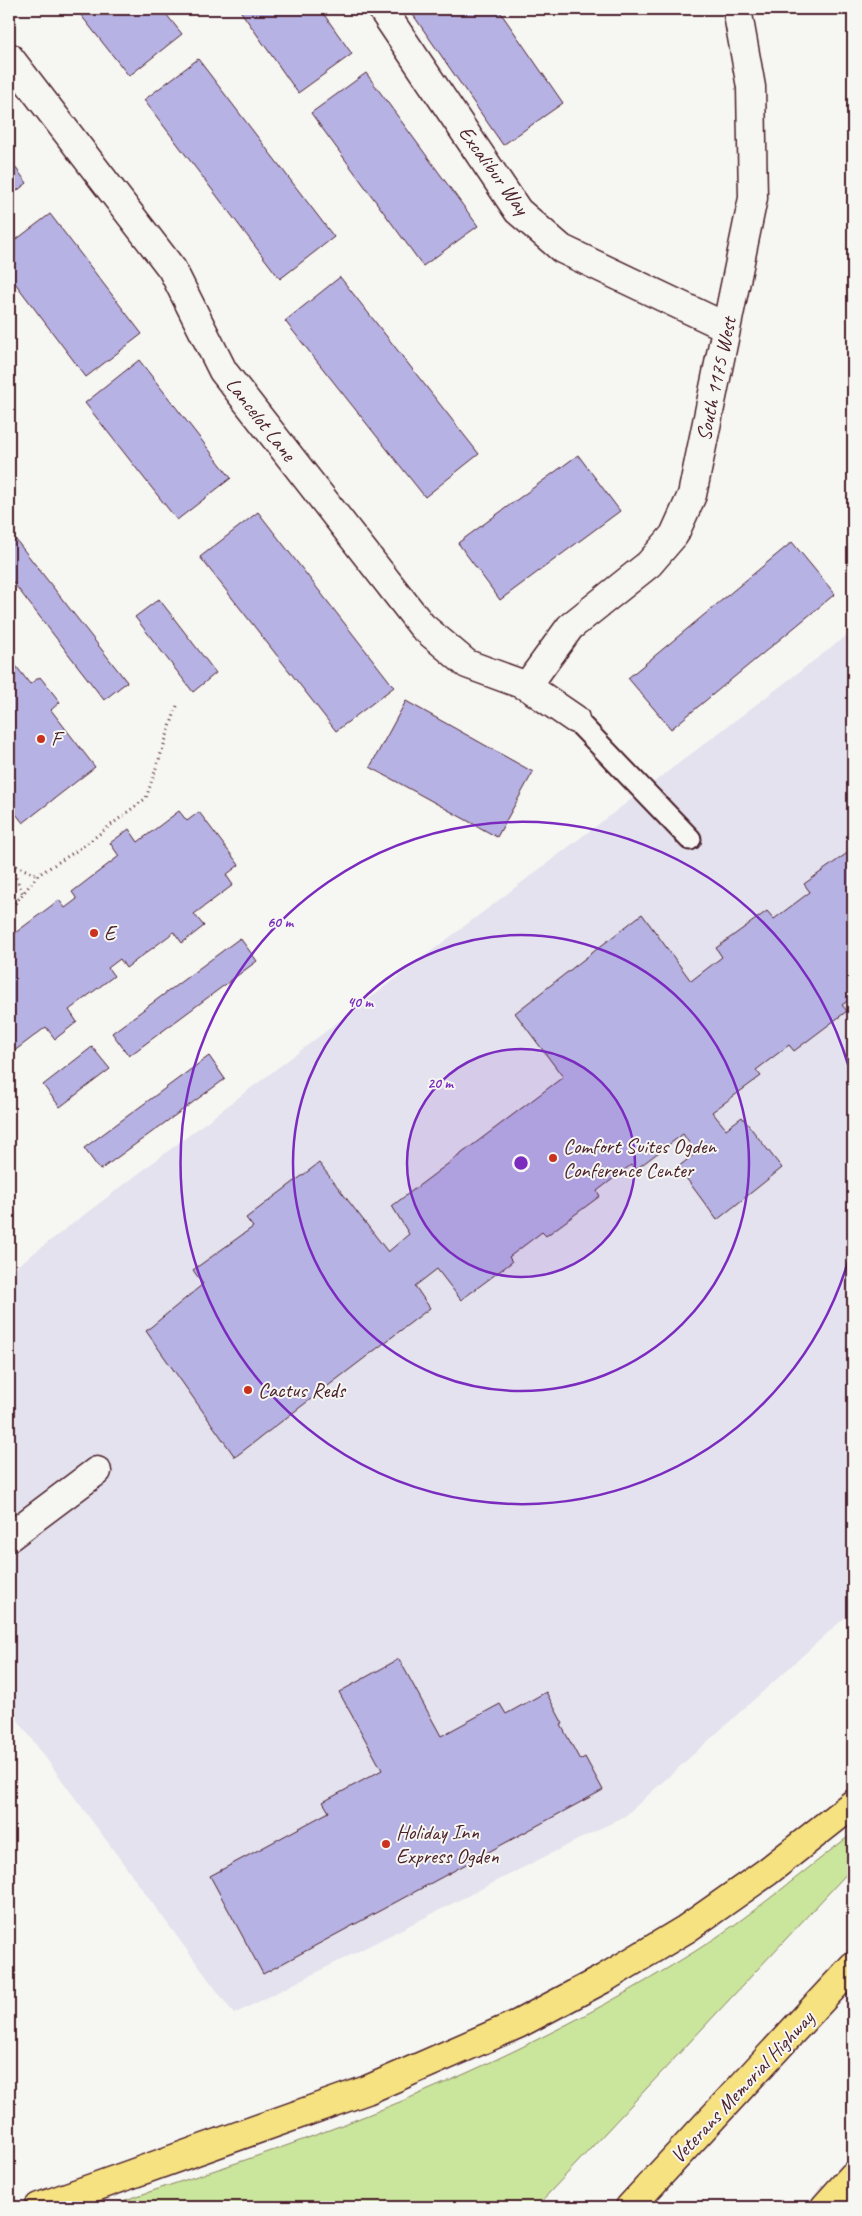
<svg xmlns="http://www.w3.org/2000/svg" width="862" height="2216" viewBox="0 0 862 2216" font-family="Caveat,sans-serif">
  <style>
    .built { fill: #e3e2ee }
    .green { fill: #cae59c; stroke: #8a8264 }
    .building { fill: #b7b2e4; stroke: #4a1f2b }
    .lines { fill: none; stroke-linecap: round; stroke-linejoin: round }
    .service-casing { stroke: #4a1f2b; stroke-width: 25 }
    .minor-casing { stroke: #4a1f2b; stroke-width: 31 }
    .motorway-casing { stroke: #4a1f2b; stroke-width: 31 }
    .path { stroke: #4a1f2b; stroke-width: 3; stroke-dasharray: 1 4; stroke-linecap: butt }
    .service { stroke: #f6f6f2; stroke-width: 21 }
    .minor { stroke: #f6f6f2; stroke-width: 28 }
    .motorway { stroke: #f6e281; stroke-width: 28 }
    .ring { fill: none; stroke: #7b2cbf; stroke-width: 2.5 }
    .poi-dot { fill: #c8321e; stroke: #f6f6f2; stroke-width: 2 }
    .labels { text-anchor: middle; dominant-baseline: central; stroke-width: 4; stroke-linejoin: round; paint-order: stroke }
    .street-label { font-size: 21px; fill: #4a1f2b; stroke: #f6f6f2 }
    .poi-label { font-size: 21px; fill: #4a1f2b; stroke: #f6f6f2; text-anchor: start }
    .centre { fill: #7b2cbf; stroke: #f6f6f2; stroke-width: 2.5 }
    .ring-label { font-size: 15px; text-anchor: middle; font-weight: bold; fill: #7b2cbf; stroke: #f6f6f2; stroke-width: 4; stroke-linejoin: round; paint-order: stroke }
  </style>
  <rect width="100%" height="100%" fill="#f6f6f2"/>
  <filter id="ink" filterUnits="userSpaceOnUse"><feTurbulence type="fractalNoise" baseFrequency=".02" numOctaves="2"/><feDisplacementMap in="SourceGraphic" scale="10" xChannelSelector="R" yChannelSelector="G"/><feConvolveMatrix kernelMatrix="1 2 1 2 8 2 1 2 1" color-interpolation-filters="sRGB"/></filter>
  <g filter="url(#ink)">
    <!-- built -->
    <polygon class="built" points="853,631 853,1610 625,1816 234,2014 9,1708 9,1272"/>
    <!-- green -->
    <path class="green" d="M853 1833V1867L536 2207H105C180 2181 256 2158 329 2130 456 2082 579 2024 694 1952 750 1917 801 1873 853 1833Z"/>
    <!-- building -->
    <g class="building">
      <polygon points="76,9 162,9 182,34 129,76"/>
      <polygon points="239,9 320,9 352,54 298,93"/>
      <polygon points="409,9 498,9 563,103 503,145"/>
      <polygon points="198,59 334,237 280,279 144,100"/>
      <polygon points="366,73 478,226 423,266 311,113"/>
      <polygon points="9,159 27,183 9,197"/>
      <polygon points="50,214 142,334 86,377 9,275 9,245"/>
      <polygon points="340,277 479,454 425,497 285,321"/>
      <polygon points="139,360 231,478 177,520 85,403"/>
      <polygon points="578,455 620,511 500,600 458,543"/>
      <polygon points="258,512 394,687 336,731 200,557"/>
      <polygon points="9,531 127,682 104,700 9,577"/>
      <polygon points="792,542 835,594 671,729 628,678"/>
      <polygon points="159,599 216,673 193,692 135,617"/>
      <polygon points="9,657 30,684 40,677 60,702 51,710 95,767 23,823 9,805"/>
      <polygon points="406,701 533,772 497,837 370,767"/>
      <polygon points="179,811 187,821 199,812 239,865 226,875 233,885 194,914 204,926 182,943 174,932 126,968 120,959 108,968 114,976 69,1010 77,1022 55,1039 46,1027 9,1055 9,934 11,936 59,900 65,908 77,899 72,892 119,856 110,843 129,829 138,842"/>
      <polygon points="853,849 853,997 842,1005 847,1011 794,1051 789,1045 756,1070 761,1076 712,1112 726,1129 742,1117 782,1168 717,1220 678,1167 696,1153 683,1134 635,1170 631,1165 597,1191 600,1196 546,1236 542,1232 509,1257 512,1262 461,1300 437,1269 415,1286 430,1308 235,1457 146,1331 203,1284 193,1270 253,1227 246,1218 319,1163 388,1252 409,1234 392,1206 563,1077 515,1013 642,914 691,981 722,957 716,948 767,911 774,919 810,892 804,884"/>
      <polygon points="240,938 257,961 129,1056 112,1033"/>
      <polygon points="92,1047 110,1069 60,1107 43,1085"/>
      <polygon points="209,1056 225,1079 100,1170 84,1148"/>
      <polygon points="399,1659 441,1736 500,1704 506,1714 546,1692 563,1724 561,1725 580,1760 585,1757 603,1790 263,1974 210,1876 329,1812 323,1802 382,1770 339,1692"/>
    </g>
    <g class="lines">
      <!-- service casing -->
      <g class="service-casing">
        <polyline id="service" points="575,719 690,839"/>
      </g>
      <!-- minor casing -->
      <g class="minor-casing">
        <g id="minor">
          <polyline points="382,9 518,211 562,249 726,327"/>
          <polyline points="9,57 172,269 223,371 422,626 467,664 527,686 575,719"/>
          <polyline points="527,686 570,627 649,564 674,535 692,495 753,198 751,87 737,9"/>
          <polyline points="9,1537 97,1471"/>
        </g>
      </g>
      <!-- motorway casing -->
      <g class="motorway-casing">
        <g id="motorway">
          <polyline points="39,2207 367,2090 518,2024 603,1979 686,1929 767,1872 853,1804"/>
          <polyline points="630,2207 853,1966"/>
          <polyline points="825,2207 853,2176"/>
        </g>
      </g>
      <!-- path -->
      <g class="path">
        <polyline points="10,864 23,894"/>
        <polyline points="11,864 38,875"/>
        <polyline points="9,911 38,875 81,848 146,798 177,706"/>
      </g>
      <!-- service -->
      <use href="#service" class="service"/>
      <!-- minor -->
      <use href="#minor" class="minor"/>
      <!-- motorway -->
      <use href="#motorway" class="motorway"/>
    </g>
  </g>
  <!-- distance rings -->
  <circle cx="521" cy="1163" r="114" fill="#7b2cbf" fill-opacity=".12"/>
  <g class="ring">
    <circle cx="521" cy="1163" r="114"/>
    <circle cx="521" cy="1163" r="228"/>
    <path d="M853 1243A341 341 0 1 1 853 1083"/>
  </g>
  <!-- markers -->
  <g class="poi-dot">
    <circle cx="41" cy="739" r="5"/>
    <circle cx="94" cy="933" r="5"/>
    <circle cx="553" cy="1158" r="5"/>
    <circle cx="248" cy="1390" r="5"/>
    <circle cx="386" cy="1844" r="5"/>
  </g>
  <g class="labels">
    <!-- street labels -->
    <g class="street-label">
      <text transform="translate(494 170) rotate(54)">Excalibur Way</text>
      <text transform="translate(716 379) rotate(-78)">South 1175 West</text>
      <text transform="translate(261 419) rotate(52)">Lancelot Lane</text>
      <text transform="translate(742 2087) rotate(-47)">Veterans Memorial Highway</text>
    </g>
    <!-- poi labels -->
    <g class="poi-label">
      <text x="51" y="739">F</text>
      <text x="104" y="933">E</text>
      <text x="563" y="1146">Comfort Suites Ogden<tspan x="563" dy="24">Conference Center</tspan></text>
      <text x="258" y="1390">Cactus Reds</text>
      <text x="396" y="1832">Holiday Inn<tspan x="396" dy="24">Express Ogden</tspan></text>
    </g>
  </g>
  <circle cx="521" cy="1163" r="8" class="centre"/>
  <g class="ring-label">
    <text x="280" y="927">60 m</text>
    <text x="360" y="1007">40 m</text>
    <text x="440" y="1088">20 m</text>
  </g>
  <!-- margin -->
  <rect width="862" height="2216" fill="none" stroke="#f6f6f2" stroke-width="30"/>
  <rect x="15" y="15" width="832" height="2186" fill="none" stroke="#4a1f2b" stroke-width="2" filter="url(#ink)"/>
</svg>
